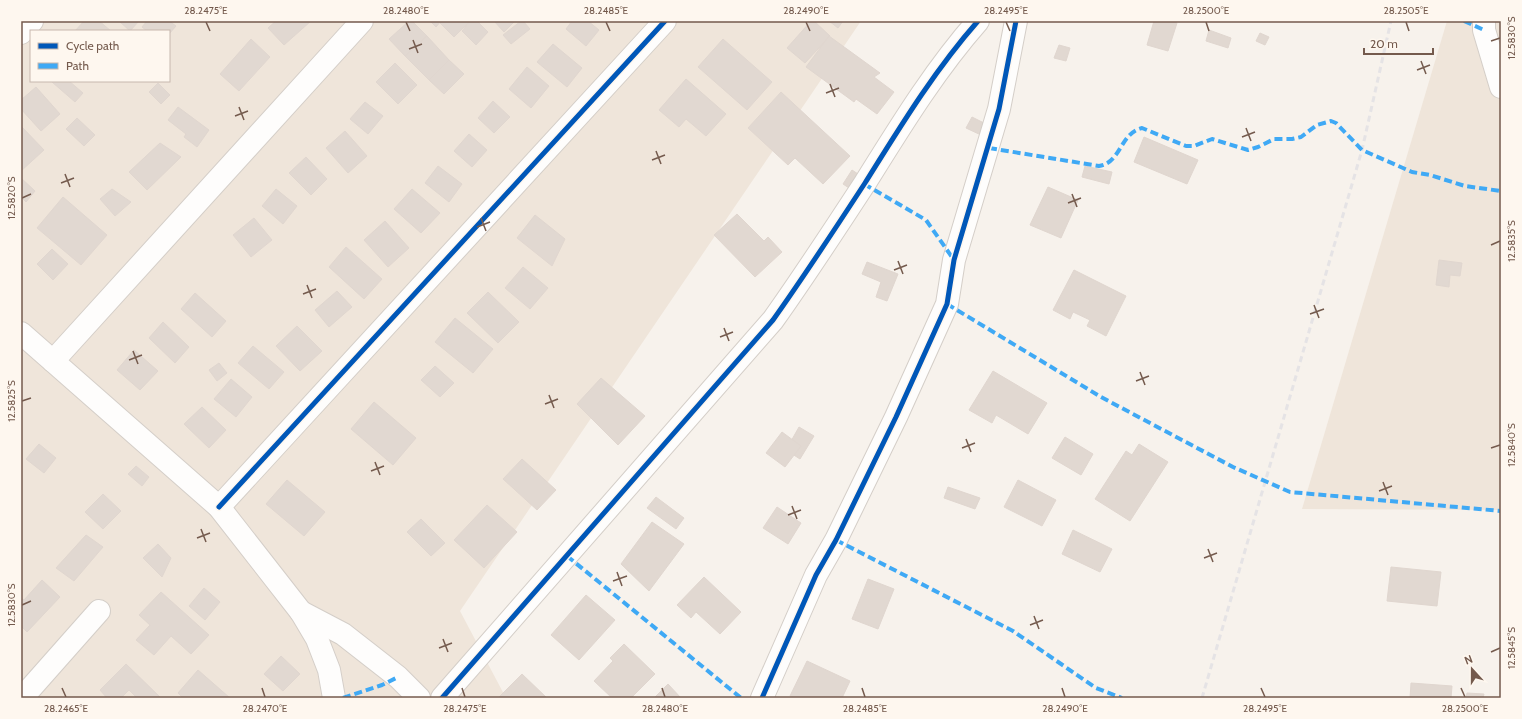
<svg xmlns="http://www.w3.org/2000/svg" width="1522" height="719" viewBox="0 0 1522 719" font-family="Cabin,sans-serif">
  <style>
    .residential { fill: #efe5da; fill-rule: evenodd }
    .building { fill: #e1d8d1; stroke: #e0d6cf }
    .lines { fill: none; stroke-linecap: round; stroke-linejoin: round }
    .minor-casing { stroke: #d4cec8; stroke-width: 24 }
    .minor { stroke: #fefdfc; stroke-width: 22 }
    .rail { stroke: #e5e3e5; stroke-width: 3; stroke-dasharray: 6 4; stroke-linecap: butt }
    .quiet { stroke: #3fa9f5; stroke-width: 4; stroke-dasharray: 8 4; stroke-linecap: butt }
    .cycleway-casing { stroke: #fef7ef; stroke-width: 8 }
    .cycleway { stroke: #0057b8; stroke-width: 5 }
    .ticks { fill: none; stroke: #745a4d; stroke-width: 1.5 }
    .neatline { fill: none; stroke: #745a4d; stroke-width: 1.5 }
    .ticks-label { font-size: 10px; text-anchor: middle; fill: #745a4d }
  </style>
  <rect width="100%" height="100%" fill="#f7f2ec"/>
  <!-- residential -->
  <g class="residential">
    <path d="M21 21H861L460 611 506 698H21ZM31 31H169V81H31Z"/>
    <polygon points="1447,21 1501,21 1501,510 1302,509"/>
  </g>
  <!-- building -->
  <g class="building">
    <polygon points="84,21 99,21 111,31 75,31"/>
    <polygon points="119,21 139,21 130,31"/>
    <polygon points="147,21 169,21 176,26 169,34 169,31 147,31 142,27"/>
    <polygon points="276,21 311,21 284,45 268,28"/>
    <polygon points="409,21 412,21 427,36 405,56 389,39"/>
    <polygon points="430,21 441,21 436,27"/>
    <polygon points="442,21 470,21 454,37 440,23"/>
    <polygon points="470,21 477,21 488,32 476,45 462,31"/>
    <polygon points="494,21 515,21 504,32"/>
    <polygon points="521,21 523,21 530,29 511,44 503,35"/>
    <polygon points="572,21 588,21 599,30 586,46 566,29"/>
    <polygon points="811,21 814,21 830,36 805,63 787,48"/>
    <polygon points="829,21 843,21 838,28"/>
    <polygon points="1154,21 1170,21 1177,23 1168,51 1147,45"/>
    <polygon points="1209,30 1231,38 1228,48 1206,41"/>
    <polygon points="1260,33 1269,37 1265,45 1256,41"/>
    <polygon points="427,36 449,60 429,80 405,56"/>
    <polygon points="829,36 880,73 874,77 894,92 877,114 856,99 854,102 806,67"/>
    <polygon points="251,39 270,57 239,91 220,74"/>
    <polygon points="723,39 772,82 747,110 698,67"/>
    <polygon points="553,44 582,68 567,87 537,62"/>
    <polygon points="1059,45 1070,48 1066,61 1054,58"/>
    <polygon points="449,60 464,74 444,94 429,80"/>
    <polygon points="395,63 417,85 398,104 376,82"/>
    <polygon points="527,67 549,86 531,108 509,89"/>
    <polygon points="686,79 726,114 706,136 686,119 679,127 659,110"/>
    <polygon points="53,81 69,81 83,93 75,102 52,82"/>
    <polygon points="158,83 170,95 161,104 149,92"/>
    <polygon points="36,87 60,114 41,131 21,109 21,100"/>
    <polygon points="781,92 850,156 823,184 795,158 788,165 748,128"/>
    <polygon points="493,101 510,117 494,133 478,118"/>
    <polygon points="365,102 383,116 368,134 350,119"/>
    <polygon points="178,107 209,130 197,147 184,137 186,134 168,120"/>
    <polygon points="972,117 986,124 981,135 966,128"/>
    <polygon points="77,118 95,135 84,146 66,129"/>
    <polygon points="21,126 44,150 21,171"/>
    <polygon points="345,131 367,156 348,173 326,148"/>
    <polygon points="469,134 487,150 472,167 454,151"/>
    <polygon points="1144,137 1198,160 1187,184 1134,162"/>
    <polygon points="160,143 181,157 147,190 129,172"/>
    <polygon points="306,157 327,179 311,195 289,173"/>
    <polygon points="438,166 462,184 449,202 425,183"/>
    <polygon points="1085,166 1112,172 1109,184 1082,177"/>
    <polygon points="852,170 861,176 852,190 843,184"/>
    <polygon points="21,178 35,191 26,202 21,197"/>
    <polygon points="1048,187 1078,200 1061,238 1030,225"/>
    <polygon points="112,189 131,202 115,216 100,199"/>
    <polygon points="276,189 297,206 283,224 262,206"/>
    <polygon points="412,189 440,213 421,233 394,209"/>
    <polygon points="63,197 107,235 81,265 37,228"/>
    <polygon points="737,214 764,241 768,237 782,252 755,277 714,235"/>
    <polygon points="535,215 565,239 552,266 517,238"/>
    <polygon points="254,218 272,240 251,257 233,235"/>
    <polygon points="385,221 409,248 388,267 364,240"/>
    <polygon points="346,247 382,279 364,299 329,267"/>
    <polygon points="52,249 68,264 53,280 37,264"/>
    <polygon points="1439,260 1462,263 1460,276 1450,275 1449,287 1436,285"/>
    <polygon points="867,262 898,274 887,301 876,297 881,282 862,274"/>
    <polygon points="523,267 548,288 530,309 505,288"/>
    <polygon points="1074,270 1126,296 1106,336 1087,326 1090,320 1073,312 1070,319 1053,310"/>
    <polygon points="337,291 352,307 329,327 315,310"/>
    <polygon points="488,292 519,322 498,343 467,313"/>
    <polygon points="195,293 226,321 212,337 181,309"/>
    <polygon points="455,318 493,349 473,373 435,342"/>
    <polygon points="163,322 189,347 175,363 149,338"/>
    <polygon points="297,326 322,351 300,371 276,346"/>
    <polygon points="253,346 284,372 269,389 238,363"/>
    <polygon points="134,350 158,371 140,390 117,370"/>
    <polygon points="219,363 227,373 217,381 209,370"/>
    <polygon points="435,366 454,383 440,397 421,380"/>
    <polygon points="993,371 1047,403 1028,434 996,415 992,423 969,410"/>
    <polygon points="601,378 645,416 618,445 577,404"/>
    <polygon points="231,379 252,397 236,417 214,399"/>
    <polygon points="374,402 416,438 393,465 351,429"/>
    <polygon points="202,407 226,430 209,448 184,424"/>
    <polygon points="799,427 814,436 800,459 786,450"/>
    <polygon points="782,432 801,446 785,467 766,453"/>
    <polygon points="1065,437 1093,454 1081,475 1052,458"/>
    <polygon points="39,444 56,458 44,473 26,459"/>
    <polygon points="1139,444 1168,462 1130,521 1095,499 1126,451 1132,455"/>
    <polygon points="522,459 556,490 537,510 503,479"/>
    <polygon points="136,466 149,477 142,486 128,474"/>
    <polygon points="287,480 325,512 304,536 266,504"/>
    <polygon points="1018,480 1056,500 1042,526 1004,507"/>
    <polygon points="948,487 980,498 975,509 944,498"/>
    <polygon points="103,494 121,511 103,529 85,512"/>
    <polygon points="656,497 684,518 676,529 647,508"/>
    <polygon points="487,505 517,532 484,568 454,540"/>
    <polygon points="777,507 801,523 788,544 763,528"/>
    <polygon points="421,519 445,543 431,556 407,532"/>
    <polygon points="652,522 684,544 649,591 621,564"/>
    <polygon points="1073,530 1112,549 1100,572 1062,554"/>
    <polygon points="86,535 103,547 74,581 56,568"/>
    <polygon points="158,544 171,558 162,577 143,558"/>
    <polygon points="1391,567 1441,572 1437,606 1387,601"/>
    <polygon points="704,577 741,612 720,634 696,612 691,618 677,605"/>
    <polygon points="868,579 894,589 878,629 852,619"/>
    <polygon points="42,580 60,597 27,632 21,626 21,598 24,600"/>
    <polygon points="204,588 220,602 205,620 189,606"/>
    <polygon points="161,592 209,635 191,654 171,636 154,655 136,640 150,625 139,615"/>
    <polygon points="586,595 615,620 579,660 551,635"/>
    <polygon points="624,644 655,674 631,698 612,698 594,681 613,661 610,658"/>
    <polygon points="281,656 300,674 283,691 264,674"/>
    <polygon points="807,661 850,681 842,698 794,698 790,696"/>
    <polygon points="126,664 161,698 137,698 129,690 121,698 107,698 100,690"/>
    <polygon points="198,670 230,698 183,698 178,693"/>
    <polygon points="522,674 547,698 498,698"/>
    <polygon points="1411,683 1452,686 1451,698 1410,698"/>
    <polygon points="668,684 681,698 654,698"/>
    <polygon points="1467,693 1484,694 1483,698 1466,698"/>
  </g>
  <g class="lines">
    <!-- minor casing -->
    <g class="minor-casing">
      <g id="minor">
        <polyline points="1484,21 1484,30 1501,87"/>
        <polyline points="21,33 32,21"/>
        <polyline points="21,333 219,507 301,612 317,639 329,670 334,698"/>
        <polyline points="53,361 362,21"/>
        <polyline points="219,507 665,21"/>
        <polyline points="301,612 343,634 398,677 419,698"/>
        <polyline points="22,698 99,611"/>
        <path d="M442 698 773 320C805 275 835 229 865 183 900 127 934 71 978 21"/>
        <polyline points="762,698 816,575 836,540 896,417 947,304 954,260 999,109 1016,21"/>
      </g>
    </g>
    <!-- minor -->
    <use href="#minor" class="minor"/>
    <!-- rail -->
    <polyline class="rail" points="1202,698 1362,150 1391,21"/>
    <!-- quiet -->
    <g class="quiet">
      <polyline points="1464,21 1484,30"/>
      <path d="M989 148 1099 166C1121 163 1120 133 1142 128L1186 146H1194L1212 139 1248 150 1258 147 1274 139H1292L1301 137 1317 125 1331 121 1336 123 1362 150 1412 172 1430 175 1465 186 1501 191"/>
      <polyline points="864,184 926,220 954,260"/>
      <polyline points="947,304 1101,397 1233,467 1290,492 1501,511"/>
      <polyline points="836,540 1013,631 1096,688 1122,698"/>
      <polyline points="567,556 741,698"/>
      <polyline points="343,698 382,685 398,677"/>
    </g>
    <!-- cycleway casing -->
    <g class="cycleway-casing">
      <g id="cycleway">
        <polyline points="219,507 665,21"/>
        <path d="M442 698 773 320C805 275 835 229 865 183 900 127 934 71 978 21"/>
        <polyline points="762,698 816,575 836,540 896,417 947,304 954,260 999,109 1016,21"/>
      </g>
    </g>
    <!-- cycleway -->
    <use href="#cycleway" class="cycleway"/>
  </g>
  <!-- ticks -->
  <path class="ticks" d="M206 22 210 31M406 22 410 31M606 22 610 31M806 22 810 31M1006 22 1010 31M1206 22 1209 31M1406 22 1409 31M413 40 418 53M1491 41 1500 38M409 49 422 44M1421 61 1426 74M1417 70 1430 65M830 84 835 97M826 93 839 88M239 107 244 120M235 116 248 111M1246 128 1251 141M1242 137 1255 132M656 151 661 164M652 160 665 155M65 174 70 187M61 183 74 178M1072 194 1077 207M22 198 31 194M1068 203 1081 198M481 218 486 231M477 227 490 222M1491 245 1500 241M898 261 903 274M894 270 907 265M307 285 312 298M303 294 316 289M1314 305 1319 318M1310 314 1324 309M724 328 729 341M720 337 733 332M133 351 138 364M129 360 142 355M1140 372 1145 385M1136 381 1149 376M549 395 554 408M22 401 31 398M545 404 558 399M966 439 971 452M962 448 975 443M1491 448 1500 445M375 462 380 475M371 471 384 466M1383 482 1388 495M1379 491 1392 486M792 506 797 519M788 515 801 510M201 529 206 542M197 538 210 533M1208 549 1213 562M1204 558 1217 553M617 572 622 586M613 581 627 576M22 605 31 601M1034 616 1039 629M1030 625 1043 620M443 639 448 652M439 648 452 643M1491 652 1500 648M62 688 66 697M262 688 265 697M462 688 465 697M662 688 665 697M862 688 865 697M1062 688 1065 697M1261 688 1265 697M1461 688 1465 697"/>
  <!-- border -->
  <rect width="1522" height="719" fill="none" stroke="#fef7ef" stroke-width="44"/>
  <!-- legend -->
  <rect x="30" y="30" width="140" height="52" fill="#fef7ef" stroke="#c7b8ae"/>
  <rect x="38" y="43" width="20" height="6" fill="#0057b8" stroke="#c7b8ae"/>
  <text x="66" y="50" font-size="12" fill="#745a4d">Cycle path</text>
  <rect x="38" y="63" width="20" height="6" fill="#3fa9f5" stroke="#c7b8ae"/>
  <text x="66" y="70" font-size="12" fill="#745a4d">Path</text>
  <!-- north arrow -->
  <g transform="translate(1472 669) rotate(339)" stroke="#fef7ef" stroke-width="3" paint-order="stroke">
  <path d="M0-3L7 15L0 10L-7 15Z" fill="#745a4d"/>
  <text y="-6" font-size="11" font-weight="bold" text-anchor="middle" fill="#745a4d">N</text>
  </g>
  <!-- scale -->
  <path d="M1364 48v6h69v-6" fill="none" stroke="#745a4d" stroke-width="2"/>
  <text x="1370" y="48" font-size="12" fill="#745a4d" stroke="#fef7ef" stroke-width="3" paint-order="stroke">20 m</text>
  <rect x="22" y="22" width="1478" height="675" class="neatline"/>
  <g class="ticks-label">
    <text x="206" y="14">28.2475°E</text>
    <text x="406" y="14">28.2480°E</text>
    <text x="606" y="14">28.2485°E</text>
    <text x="806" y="14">28.2490°E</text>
    <text x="1006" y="14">28.2495°E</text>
    <text x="1206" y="14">28.2500°E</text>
    <text x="1406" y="14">28.2505°E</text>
    <text transform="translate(1511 38) rotate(-90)" y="4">12.5830°S</text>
    <text transform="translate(11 198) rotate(-90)" y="4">12.5820°S</text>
    <text transform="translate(1511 241) rotate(-90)" y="4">12.5835°S</text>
    <text transform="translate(11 401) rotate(-90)" y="4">12.5825°S</text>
    <text transform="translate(1511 445) rotate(-90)" y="4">12.5840°S</text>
    <text transform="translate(11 605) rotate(-90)" y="4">12.5830°S</text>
    <text transform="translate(1511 648) rotate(-90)" y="4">12.5845°S</text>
    <text x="66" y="712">28.2465°E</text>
    <text x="265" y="712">28.2470°E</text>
    <text x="465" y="712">28.2475°E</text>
    <text x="665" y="712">28.2480°E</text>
    <text x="865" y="712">28.2485°E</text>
    <text x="1065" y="712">28.2490°E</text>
    <text x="1265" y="712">28.2495°E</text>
    <text x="1465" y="712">28.2500°E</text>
  </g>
</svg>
